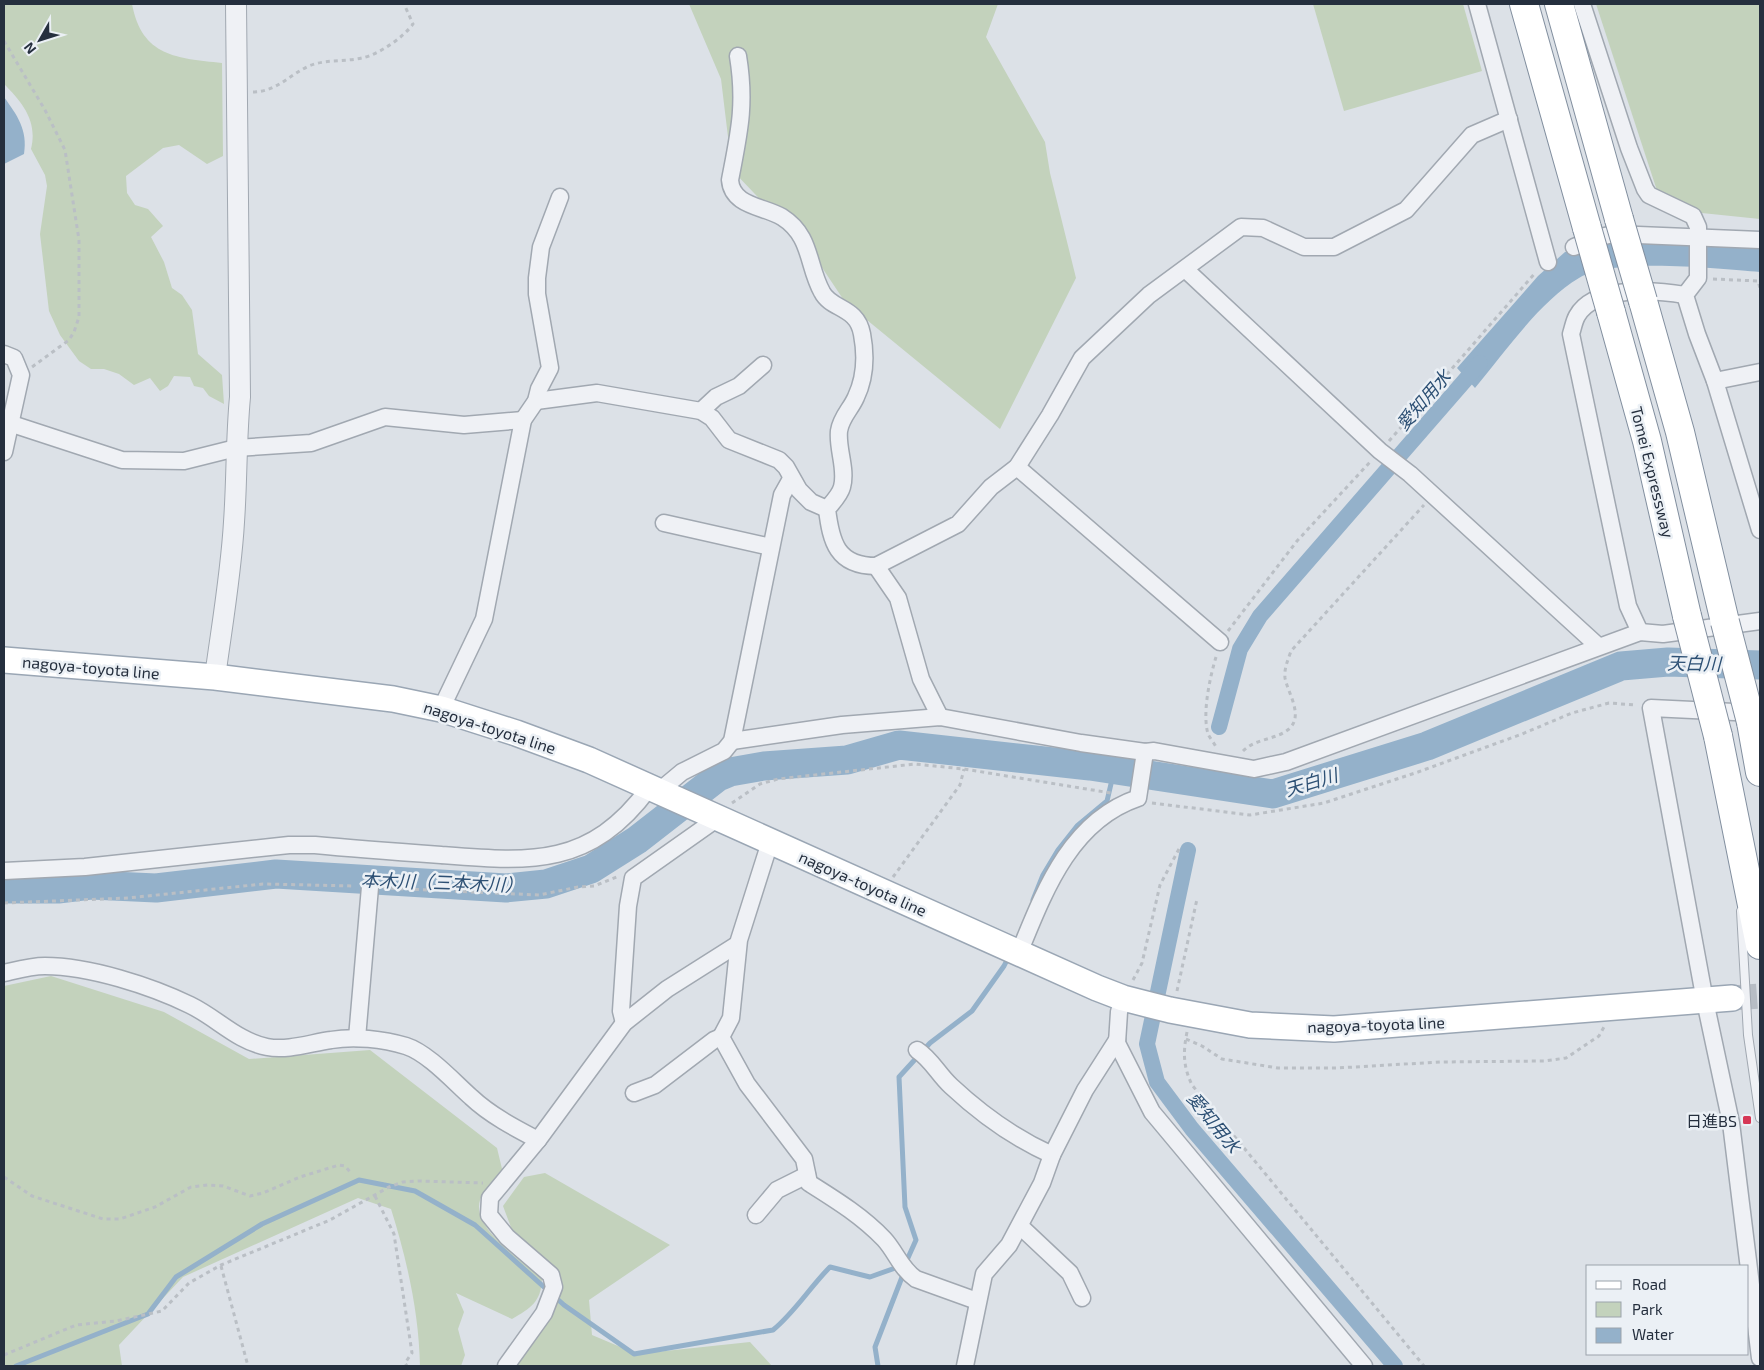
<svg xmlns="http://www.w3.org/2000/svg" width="1764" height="1370" viewBox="0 0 1764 1370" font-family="'Exo 2','Noto Sans JP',sans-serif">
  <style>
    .green { fill: #c3d2bc }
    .water { fill: #94b1ca }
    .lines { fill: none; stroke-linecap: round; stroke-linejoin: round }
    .stream { stroke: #94b1ca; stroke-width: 5 }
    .canal { stroke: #94b1ca; stroke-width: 16 }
    .river { stroke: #94b1ca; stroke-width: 29 }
    .primary-tunnel { stroke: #b7bdc5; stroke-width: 25; stroke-dasharray: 25 12; stroke-linecap: butt }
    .service-casing { stroke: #a1a8b1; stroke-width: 10 }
    .minor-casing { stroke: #a1a8b1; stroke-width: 19 }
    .tertiary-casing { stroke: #a1a8b1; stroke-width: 22 }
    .primary-casing { stroke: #9aa6b4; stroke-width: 28 }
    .motorway-casing { stroke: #828f9f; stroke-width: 30 }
    .path { stroke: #babfc5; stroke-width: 3; stroke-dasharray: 4 4; stroke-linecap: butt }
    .service { stroke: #eff1f5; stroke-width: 8 }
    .minor { stroke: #eff1f5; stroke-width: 16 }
    .tertiary { stroke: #eff1f5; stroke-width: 20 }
    .primary { stroke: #fff; stroke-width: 25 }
    .motorway { stroke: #fff; stroke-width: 28 }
    .motorway-bridge-casing { stroke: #828f9f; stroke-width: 30; stroke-linecap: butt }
    .motorway-bridge { stroke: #fff; stroke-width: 28 }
    .poi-dot { fill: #d63756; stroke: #ebf0f5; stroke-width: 2 }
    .labels { text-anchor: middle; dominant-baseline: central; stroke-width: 5; stroke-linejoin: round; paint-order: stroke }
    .street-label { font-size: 16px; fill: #252f3e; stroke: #ebf0f5 }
    .poi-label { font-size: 16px; fill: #252f3e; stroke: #ebf0f5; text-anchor: end }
    .water-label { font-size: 18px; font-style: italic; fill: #2d5074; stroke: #ebf0f5 }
  </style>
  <rect width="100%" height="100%" fill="#dce1e7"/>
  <!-- green -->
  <g class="green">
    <path d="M4 4H132C142 57 177 58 222 63L223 156 207 164 179 145 163 148 126 176 127 193 135 205 148 209 163 226 151 237 164 262 172 288 182 295 192 310 198 354 222 375 224 404 209 396 203 388 194 386 190 377 174 376 168 386 160 391 150 378 134 385 119 374 104 369H91L79 361 60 335 49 311 40 234 47 186 45 175 31 149C38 121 22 102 4 84Z"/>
    <polygon points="689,4 998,4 986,37 1045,142 1050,173 1076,278 1000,429 845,302 815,257 732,170 721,79"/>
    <polygon points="1313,4 1463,4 1482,71 1344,111"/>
    <polygon points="1596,4 1760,4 1760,219 1663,209"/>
    <path d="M51 976 164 1012 249 1059 370 1050 497 1148 503 1173C496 1180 483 1191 480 1200 471 1229 524 1261 542 1279 541 1302 531 1308 512 1319L456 1293 464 1312 458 1329 465 1355 461 1366H420C419 1313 407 1260 391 1209L358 1198 183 1277 119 1345 122 1366H4V986Z"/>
    <polygon points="545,1173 670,1245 589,1300 592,1335 637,1354 750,1342 772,1366 513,1366 557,1274 512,1230 503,1206 524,1177"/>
  </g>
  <!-- water -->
  <g class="water">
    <path d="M4 97C17 115 28 130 24 154L4 164Z"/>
    <path d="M1640 238 1760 247V272C1719 269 1613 257 1579 278 1540 301 1505 352 1475 388L1457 368 1538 276 1565 252Z"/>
  </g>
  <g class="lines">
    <!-- stream -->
    <g class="stream">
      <polyline points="1033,900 1043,875 1058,850 1077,826 1107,801 1114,771"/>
      <path d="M16 1366 148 1314 176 1277 262 1224 359 1180 415 1191 475 1225 564 1305 634 1354 773 1330C795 1312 810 1287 830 1267L870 1277 898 1267 907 1260 916 1240 905 1207 899 1077 930 1043 972 1011 1004 966 1009 956"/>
      <polyline points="878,1366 875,1347 904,1272"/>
    </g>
    <!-- canal -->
    <g class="canal">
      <polyline points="1219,727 1240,649 1260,616 1480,363"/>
      <polyline points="1188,850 1147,1044 1157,1082 1192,1129 1395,1366"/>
    </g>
    <!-- river -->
    <polyline class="river" points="4,889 58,889 91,885 156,888 276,874 506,888 546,884 591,869 637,840 718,777 730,772 764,766 847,760 899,745 1090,766 1273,794 1427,746 1621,666 1668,662 1760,665"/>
    <!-- primary-tunnel -->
    <polyline class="primary-tunnel" points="1732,998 1760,996"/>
    <!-- service casing -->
    <g class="service-casing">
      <polyline id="service" points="1741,911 1748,1035 1760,1118"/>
    </g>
    <!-- minor casing -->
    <g class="minor-casing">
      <g id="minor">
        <polyline points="1477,4 1548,262"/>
        <polyline points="1582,4 1629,148 1645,189 1649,195 1693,216 1698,227 1698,278 1685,295 1697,334 1715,381 1760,530"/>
        <path d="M738 56C746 105 739 133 730 180 732 206 763 206 782 217 812 236 807 265 822 292 831 310 857 306 862 334 866 355 865 378 856 397 851 409 841 417 839 431 837 449 847 469 842 487 840 495 832 503 827 509 831 542 837 566 876 566L958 524 991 487 1017 467 1050 415 1082 358 1149 295 1241 227 1263 228 1304 247H1334L1406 210 1472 135 1509 119"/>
        <polyline points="1574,247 1595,238 1614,234 1760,240"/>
        <polyline points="1185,269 1380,451 1410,474 1598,646"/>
        <polyline points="4,354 14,358 21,375 4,452"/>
        <polyline points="1715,381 1760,372"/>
        <polyline points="536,401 597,393 701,411 712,418 729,440 779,460 786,467 799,490 811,502 827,509"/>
        <polyline points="701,411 716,397 739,386 763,365"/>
        <polyline points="12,424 122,460 184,461 236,448 311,443 385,417 464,425 523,420"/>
        <polyline points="1017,467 1220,642"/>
        <polyline points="664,523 771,547"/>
        <polyline points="876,566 898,598 921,679 940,717"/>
        <path d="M1640 632 1628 606 1571 334C1573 328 1574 321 1577 316 1594 285 1656 290 1685 295"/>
        <polyline points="441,709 484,619 523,420 536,401 539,389 550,368 537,294 537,278 541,247 560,197"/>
        <polyline points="1755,713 1651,708 1705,1001 1731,1123 1760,1358"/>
        <polyline points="732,741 842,725 940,717 1081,743 1145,752 1154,751 1254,769 1286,762 1640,632 1663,634 1760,621"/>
        <polyline points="658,792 682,772 724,751 732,741 782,495 791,479"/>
        <path d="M770 842 739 940 731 1018 721 1037 747 1084 804 1159 809 1183C836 1200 862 1216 884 1239 896 1252 901 1269 916 1279L977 1301"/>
        <path d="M4 871 85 867 289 845H315C357 849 399 852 441 855 530 862 590 868 649 788"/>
        <path d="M1019 953C1044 892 1070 821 1138 798L1145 752"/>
        <path d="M4 973C17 970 31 966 45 966 89 966 151 986 190 1005 217 1018 237 1041 267 1047 288 1051 310 1043 331 1040 354 1036 383 1039 406 1046 428 1053 454 1082 471 1097 490 1115 515 1128 538 1140"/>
        <polyline points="1123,998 1119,1012 1117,1043 1152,1112 1364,1366"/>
        <polyline points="624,1023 621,1011 628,906 633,878 718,818"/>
        <polyline points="357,1038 370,887"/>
        <path d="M917 1050C932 1060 938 1074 951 1086 981 1114 1014 1138 1052 1155"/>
        <polyline points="634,1093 655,1085 714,1040 721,1037"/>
        <polyline points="756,1215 777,1190 807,1175"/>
        <polyline points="1020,1226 1070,1273 1082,1298"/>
        <polyline points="506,1366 544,1313 554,1287 551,1275 507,1237 489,1215 490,1198 538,1140 624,1023 667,989 738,944"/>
        <polyline points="965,1366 984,1274 1009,1245 1042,1183 1052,1155 1085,1090 1117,1040 1117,1043"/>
      </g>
    </g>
    <!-- tertiary casing -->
    <g class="tertiary-casing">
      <path id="tertiary" d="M215 677C222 625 231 574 234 522 237 480 236 439 240 397L236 4"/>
    </g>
    <!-- primary casing -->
    <g class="primary-casing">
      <polyline id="primary" points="4,660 215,677 393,699 441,709 516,733 589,760 1097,988 1123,998 1170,1010 1250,1025 1334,1029 1732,998"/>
    </g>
    <!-- motorway casing -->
    <g class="motorway-casing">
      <g id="motorway">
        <polyline points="1524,4 1587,228"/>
        <polyline points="1559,4 1619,219"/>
        <polyline points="1643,301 1680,432 1725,622"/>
        <polyline points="1611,312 1647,441 1687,616"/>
        <polyline points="1751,722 1760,772"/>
        <polyline points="1718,736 1760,945"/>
      </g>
    </g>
    <!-- path -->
    <g class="path">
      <polyline points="4,41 45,110 65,150 79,240 79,317 74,332 69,340 32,367"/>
      <path d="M253 92C276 92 289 75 309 66 326 59 344 62 362 58 378 55 404 37 413 24L404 4"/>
      <polyline points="1713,279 1758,281 1760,288"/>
      <polyline points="1389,441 1536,272"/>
      <polyline points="1228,631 1297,541 1370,462"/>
      <path d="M1216 657C1210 677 1202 713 1208 734 1210 738 1214 743 1216 747"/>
      <path d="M1243 751C1256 738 1276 740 1289 729 1304 715 1288 694 1285 678 1284 668 1288 660 1291 651L1424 505"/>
      <polyline points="732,803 760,784 778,779 915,764 964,769 1111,793"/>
      <polyline points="1152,803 1250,815 1324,803 1418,772 1522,734 1572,713 1609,703 1636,705"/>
      <polyline points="893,877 960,785 964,769"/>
      <polyline points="383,888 539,895 578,887 594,886 619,876"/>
      <polyline points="4,903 128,898 263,884 355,886"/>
      <polyline points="1133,980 1142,963 1160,885 1180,847"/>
      <polyline points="1177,991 1197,899"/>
      <path d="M1187 1032C1183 1052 1183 1066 1192 1085L1424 1366"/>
      <polyline points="1186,1039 1202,1046 1222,1059 1278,1068 1337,1068 1440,1062 1544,1061 1566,1058 1599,1036 1604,1027"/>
      <polyline points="4,1177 32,1196 103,1219 120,1219 155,1207 191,1187 208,1185 223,1186 250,1196 263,1193 300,1177 339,1165 345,1166 351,1173"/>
      <polyline points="375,1196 394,1234 412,1353 405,1363 407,1366"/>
      <polyline points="221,1266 248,1366"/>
      <polyline points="4,1355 76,1325 116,1321 162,1311 189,1283 221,1265 330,1220 389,1187 403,1182 418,1181 483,1183"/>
    </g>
    <!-- service -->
    <use href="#service" class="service"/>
    <!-- minor -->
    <use href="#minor" class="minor"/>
    <!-- tertiary -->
    <use href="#tertiary" class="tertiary"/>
    <!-- primary -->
    <use href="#primary" class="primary"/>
    <!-- motorway -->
    <use href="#motorway" class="motorway"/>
    <!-- motorway-bridge casing -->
    <g class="motorway-bridge-casing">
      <g id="motorway-bridge">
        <polyline points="1619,219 1643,301"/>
        <polyline points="1587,228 1611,312"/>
        <polyline points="1687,616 1718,736"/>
        <polyline points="1725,622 1751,722"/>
      </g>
    </g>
    <!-- motorway-bridge -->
    <use href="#motorway-bridge" class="motorway-bridge"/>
  </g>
  <!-- markers -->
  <rect class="poi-dot" x="1742" y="1115" width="10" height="10" rx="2.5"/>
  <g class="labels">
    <!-- street labels -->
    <g class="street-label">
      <text transform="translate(1653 472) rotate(76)">Tomei Expressway</text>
      <text transform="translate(91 667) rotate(5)">nagoya-toyota line</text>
      <text transform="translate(490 727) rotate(18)">nagoya-toyota line</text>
      <text transform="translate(863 883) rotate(24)">nagoya-toyota line</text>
      <text transform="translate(1376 1024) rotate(-2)">nagoya-toyota line</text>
    </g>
    <!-- poi labels -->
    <g class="poi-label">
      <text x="1737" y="1120">日進BS</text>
    </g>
    <!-- water labels -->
    <g class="water-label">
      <text transform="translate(1423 400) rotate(-49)">愛知用水</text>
      <text transform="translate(1694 663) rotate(1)">天白川</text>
      <text transform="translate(1311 782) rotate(-17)">天白川</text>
      <text transform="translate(442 882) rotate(2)">本木川（三本木川）</text>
      <text transform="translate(1214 1122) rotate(51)">愛知用水</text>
    </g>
  </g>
  <!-- border -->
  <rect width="1764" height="1370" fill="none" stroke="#252f3e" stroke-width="10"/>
  <!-- legend -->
  <rect x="1586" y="1265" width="162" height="90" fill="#ebf0f5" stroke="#9ca3ac"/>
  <rect x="1596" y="1281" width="25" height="8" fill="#ffffff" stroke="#9ca3ac"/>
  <text x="1632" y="1290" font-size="15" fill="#252f3e">Road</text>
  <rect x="1596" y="1302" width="25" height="15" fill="#c3d2bc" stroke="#9ca3ac"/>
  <text x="1632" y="1315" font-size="15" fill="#252f3e">Park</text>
  <rect x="1596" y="1328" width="25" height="15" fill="#94b1ca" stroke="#9ca3ac"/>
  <text x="1632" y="1340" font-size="15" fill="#252f3e">Water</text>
  <!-- north arrow -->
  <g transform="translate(40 40) rotate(231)" stroke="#ebf0f5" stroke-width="4" paint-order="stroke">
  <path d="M0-4L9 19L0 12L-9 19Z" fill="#252f3e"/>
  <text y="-8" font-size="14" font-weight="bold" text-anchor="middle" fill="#252f3e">N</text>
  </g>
</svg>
